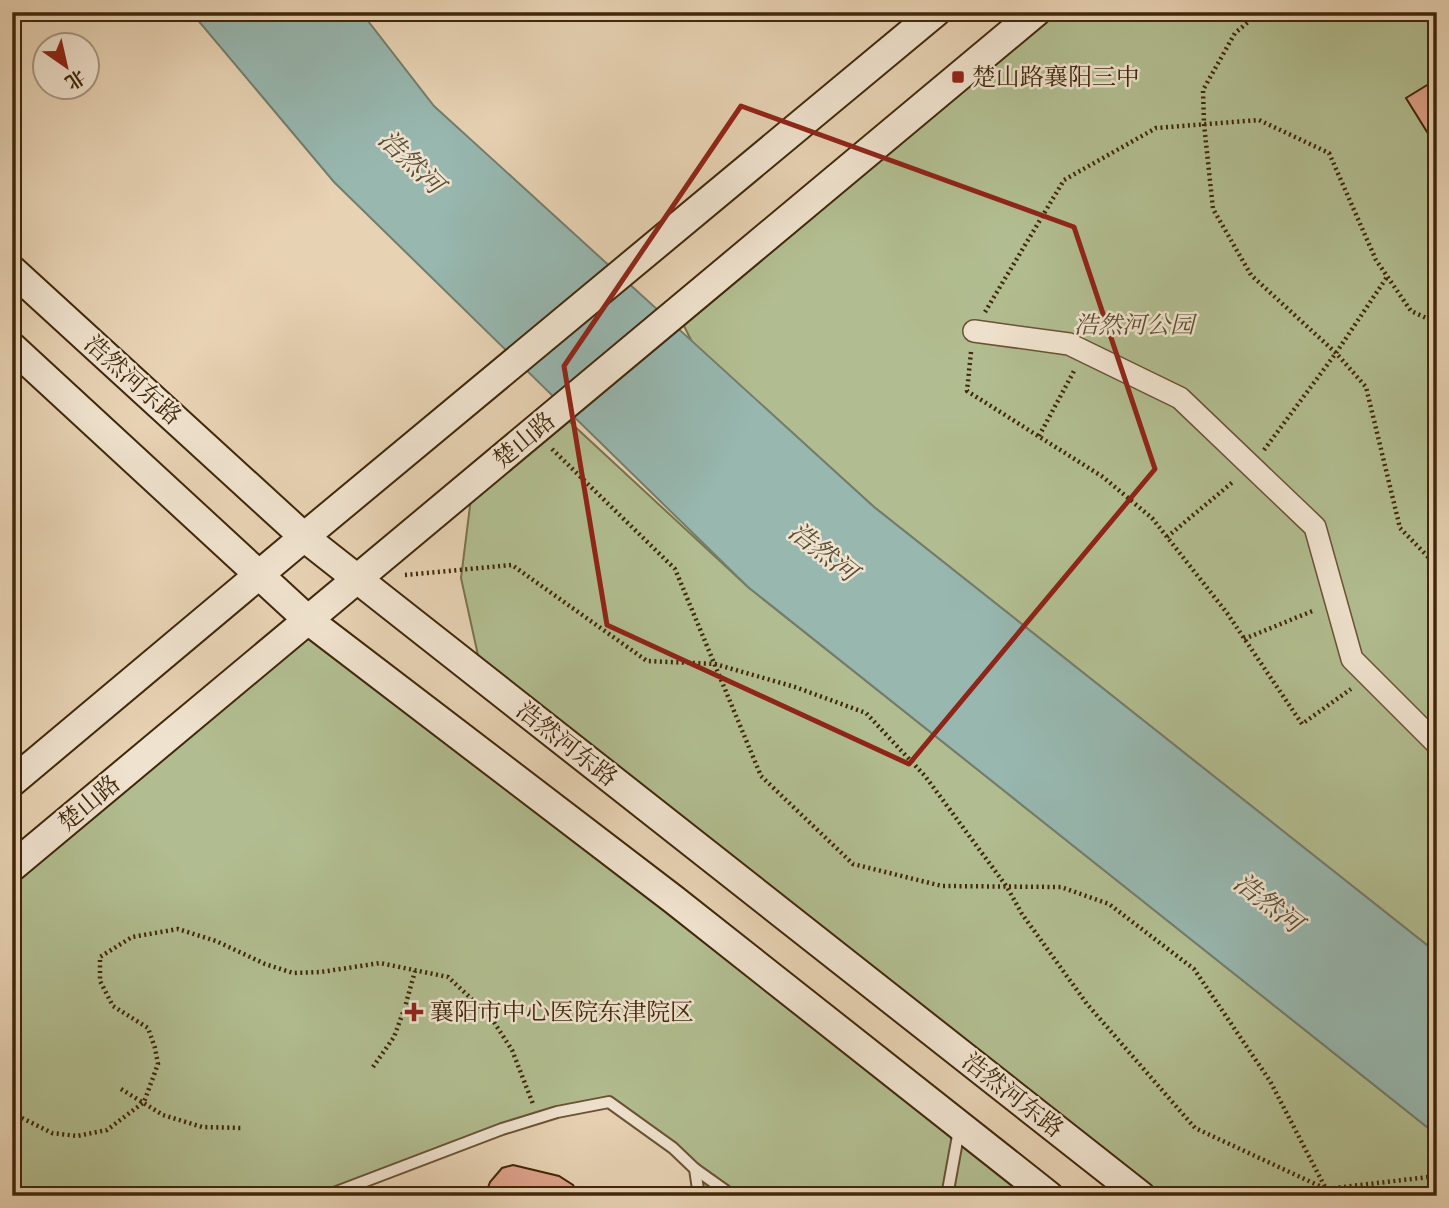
<svg xmlns="http://www.w3.org/2000/svg" width="1449" height="1208" viewBox="0 0 1449 1208" font-family="Alegreya,'Noto Serif SC',serif">
  <style>
    .green { fill: #b1bd90; stroke: #78724d; stroke-width: 2 }
    .water { fill: #97b7af; stroke: #747d6d; stroke-width: 2 }
    .building { fill: #dda28a; stroke: #40270a; stroke-width: 2 }
    .lines { fill: none; stroke-linecap: round; stroke-linejoin: round }
    .lane-casing { stroke: #6a5234; stroke-width: 14 }
    .street-casing { stroke: #6a5234; stroke-width: 24 }
    .secondary-casing { stroke: #40270a; stroke-width: 32 }
    .path { stroke: #40270a; stroke-width: 4.5; stroke-dasharray: 2 3.5; stroke-linecap: butt }
    .lane { stroke: #efe2ce; stroke-width: 10 }
    .street { stroke: #efe2ce; stroke-width: 21 }
    .secondary { stroke: #efe2ce; stroke-width: 28 }
    .marked { fill: none; stroke: #8f2418; stroke-width: 5; stroke-linejoin: round }
    .poi-dot { fill: #8f2418; stroke: #efe2ce; stroke-width: 2.5 }
    .labels { text-anchor: middle; dominant-baseline: central; stroke-width: 5; stroke-linejoin: round; paint-order: stroke }
    .poi-label { font-size: 24px; fill: #40270a; stroke: #efe2ce; text-anchor: start }
    .park-label { font-size: 24px; font-style: italic; fill: #5c4c2c; stroke: #efe2ce }
    .street-label { font-size: 24px; fill: #40270a; stroke: #efe2ce }
    .water-label { font-size: 26px; font-style: italic; fill: #564b33; stroke: #efe2ce }
  </style>
  <rect width="100%" height="100%" fill="#e7d2b3"/>
  <filter id="stains"><feTurbulence type="fractalNoise" baseFrequency=".00286" numOctaves="4"/><feColorMatrix values="0 0 0 0 .2 0 0 0 0 .09 0 0 0 0 .02 0 0 0 .5 -.17"/></filter>
  <radialGradient id="worn" r=".72"><stop offset=".6" stop-color="#630" stop-opacity="0"/><stop offset="1" stop-color="#630" stop-opacity=".3"/></radialGradient>
  <!-- green -->
  <g class="green">
    <polygon points="1036,12 1437,12 1437,953 874,507 692,342 677,312"/>
    <polygon points="558,411 748,587 1437,1135 1437,1196 1141,1196 483,678 461,578 473,482"/>
    <polygon points="308,620 1049,1196 699,1196 695,1169 609,1102 557,1112 326,1196 12,1196 12,867"/>
  </g>
  <!-- water -->
  <polygon class="water" points="191,12 361,12 434,106 874,507 1437,953 1437,1135 748,587 334,182"/>
  <!-- building -->
  <g class="building">
    <polygon points="1437,79 1437,148 1406,98"/>
    <polygon points="513,1165 559,1176 573,1185 579,1196 485,1196 490,1182 502,1168"/>
  </g>
  <g class="lines">
    <!-- lane casing -->
    <g class="lane-casing">
      <g id="lane">
        <polyline points="695,1169 733,1196"/>
        <polyline points="326,1196 502,1129 557,1112 609,1102 673,1148 695,1169 699,1196"/>
        <polyline points="947,1196 959,1130"/>
      </g>
    </g>
    <!-- street casing -->
    <g class="street-casing">
      <polyline id="street" points="974,331 1069,344 1180,398 1315,527 1352,659 1437,744"/>
    </g>
    <!-- secondary casing -->
    <g class="secondary-casing">
      <g id="secondary">
        <polyline points="12,270 304,537 1141,1196"/>
        <polyline points="12,347 308,620 673,899 1049,1196"/>
        <polyline points="12,782 304,537 936,12"/>
        <polyline points="12,867 1036,12"/>
      </g>
    </g>
    <!-- path -->
    <g class="path">
      <polyline points="1260,12 1235,33 1203,90 1204,124 1213,209 1251,275 1336,353 1366,387 1400,528 1437,566"/>
      <polyline points="985,312 1064,180 1156,128 1259,120 1329,153 1376,260 1411,311 1437,323"/>
      <polyline points="971,352 967,391 1103,477 1152,518 1227,613 1302,724 1351,689"/>
      <polyline points="1039,436 1074,371"/>
      <polyline points="552,449 675,569 761,776 853,864 942,886 1061,887 1109,904 1194,969 1270,1081 1326,1189"/>
      <polyline points="1264,450 1336,353 1387,277"/>
      <polyline points="1167,537 1234,481"/>
      <polyline points="405,575 512,565 647,661 715,664 795,687 866,713 925,776 1007,887 1022,914 1087,1004 1195,1128 1326,1189 1437,1176"/>
      <polyline points="1244,639 1315,610"/>
      <polyline points="373,1067 394,1037 405,1007 415,971"/>
      <polyline points="121,1089 163,1115 202,1127 243,1128"/>
      <polyline points="12,1113 52,1133 77,1136 107,1130 144,1102 158,1064 155,1048 148,1028 113,1006 100,981 100,957 132,937 178,929 216,941 265,964 293,973 321,972 380,963 448,977 490,1016 512,1050 533,1104"/>
    </g>
    <!-- lane -->
    <use href="#lane" class="lane"/>
    <!-- street -->
    <use href="#street" class="street"/>
    <!-- secondary -->
    <use href="#secondary" class="secondary"/>
  </g>
  <!-- marked area -->
  <path class="marked" d="M741 106 1074 227 1155 469 909 764 607 625 564 366Z"/>
  <!-- markers -->
  <g class="poi-dot">
    <rect x="951" y="70" width="14" height="14" rx="3.5"/>
    <path d="M410.5 1001.5h7v7h7v7h-7v7h-7v-7h-7v-7h7z"/>
  </g>
  <g class="labels">
    <!-- poi labels -->
    <g class="poi-label">
      <text x="972" y="77">楚山路襄阳三中</text>
      <text x="430" y="1012">襄阳市中心医院东津院区</text>
    </g>
    <!-- park labels -->
    <g class="park-label">
      <text x="1134" y="325">浩然河公园</text>
    </g>
    <!-- street labels -->
    <g class="street-label">
      <text transform="translate(133 380) rotate(42)">浩然河东路</text>
      <text transform="translate(524 440) rotate(-40)">楚山路</text>
      <text transform="translate(567 744) rotate(38)">浩然河东路</text>
      <text transform="translate(89 803) rotate(-40)">楚山路</text>
      <text transform="translate(1013 1095) rotate(38)">浩然河东路</text>
    </g>
    <!-- water labels -->
    <g class="water-label">
      <text transform="translate(411 162) rotate(44)">浩然河</text>
      <text transform="translate(823 552) rotate(38)">浩然河</text>
      <text transform="translate(1268 903) rotate(38)">浩然河</text>
    </g>
  </g>
  <!-- margin -->
  <rect width="1449" height="1208" fill="none" stroke="#e7d2b3" stroke-width="42"/>
  <rect x="14" y="14" width="1421" height="1180" fill="none" stroke="#40270a" stroke-width="3.5"/>
  <rect x="21" y="21" width="1407" height="1166" fill="none" stroke="#40270a" stroke-width="2"/>
  <!-- north arrow -->
  <g transform="translate(66 66) rotate(146)"><circle r="33" fill="#efe2ce" stroke="#a99780" stroke-width="2"/>
  <path d="M0-5L12 26L0 18L-12 26Z" fill="#8f2418"/>
  <text y="-10" font-size="19" font-weight="bold" text-anchor="middle" fill="#40270a">北</text>
  </g>
  <rect width="100%" height="100%" filter="url(#stains)"/>
  <rect width="100%" height="100%" fill="url(#worn)"/>
</svg>
